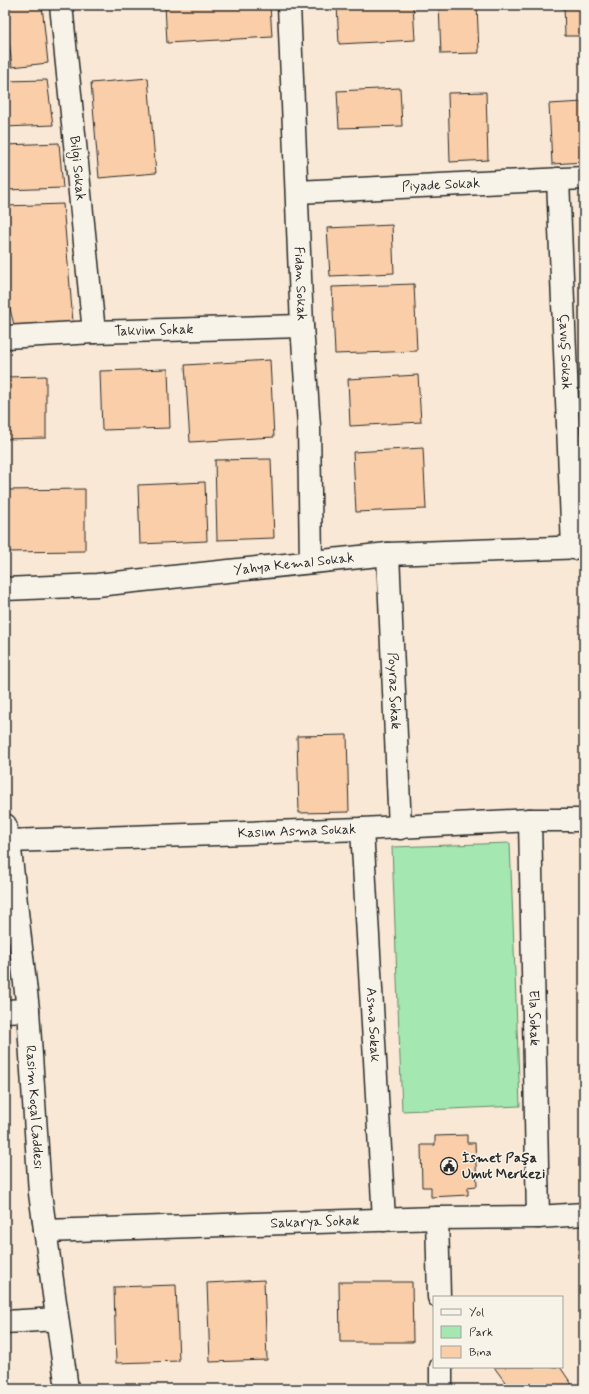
<svg xmlns="http://www.w3.org/2000/svg" width="589" height="1394" viewBox="0 0 589 1394" font-family="Mynerve,sans-serif">
  <style>
    .green { fill: #a4e7b1; stroke: #68896e }
    .building { fill: #f9cea8; stroke: #2b2b2b }
    .lines { fill: none; stroke-linecap: round; stroke-linejoin: round }
    .minor-casing { stroke: #2b2b2b; stroke-width: 25 }
    .minor { stroke: #f7f3e8; stroke-width: 22 }
    .labels { text-anchor: middle; dominant-baseline: central; stroke-width: 3; stroke-linejoin: round; paint-order: stroke }
    .street-label { font-size: 14px; fill: #2b2b2b; stroke: #f7f3e8 }
    .poi-label { font-size: 14px; font-weight: bold; fill: #2b2b2b; stroke: #f7f3e8; text-anchor: start }
  </style>
  <rect width="100%" height="100%" fill="#f8e8d5"/>
  <filter id="ink" filterUnits="userSpaceOnUse"><feTurbulence type="fractalNoise" baseFrequency=".025" numOctaves="2"/><feDisplacementMap in="SourceGraphic" scale="8" xChannelSelector="R" yChannelSelector="G"/><feConvolveMatrix kernelMatrix="1 2 1 2 8 2 1 2 1" color-interpolation-filters="sRGB"/></filter>
  <g filter="url(#ink)">
    <!-- green -->
    <polygon class="green" points="510,843 520,1106 402,1111 392,847"/>
    <!-- building -->
    <g class="building">
      <polygon points="5,5 42,5 48,63 12,67"/>
      <polygon points="165,5 270,5 272,37 167,43"/>
      <polygon points="337,5 413,5 415,40 339,44"/>
      <polygon points="439,5 477,5 479,53 441,54"/>
      <polygon points="564,5 584,5 584,36 565,36"/>
      <polygon points="148,78 156,173 99,178 91,83"/>
      <polygon points="47,80 53,125 5,127 5,81"/>
      <polygon points="400,88 402,126 339,128 337,91"/>
      <polygon points="486,92 488,160 450,162 448,93"/>
      <polygon points="584,102 584,162 552,164 549,104"/>
      <polygon points="59,143 63,188 5,190 5,145"/>
      <polygon points="63,204 73,322 14,325 5,289 5,206"/>
      <polygon points="392,225 394,273 330,276 327,228"/>
      <polygon points="414,284 417,351 335,354 332,287"/>
      <polygon points="270,360 274,437 190,442 185,365"/>
      <polygon points="168,369 170,428 102,430 100,371"/>
      <polygon points="418,375 421,422 350,426 348,379"/>
      <polygon points="46,376 46,438 5,439 5,377"/>
      <polygon points="423,448 426,509 356,512 353,452"/>
      <polygon points="271,459 274,538 217,540 215,460"/>
      <polygon points="205,482 207,541 140,544 138,485"/>
      <polygon points="85,489 85,551 5,552 5,490"/>
      <polygon points="347,735 349,812 299,813 297,736"/>
      <polygon points="467,1135 467,1143 475,1143 477,1186 468,1187 468,1195 431,1197 431,1187 422,1187 421,1145 435,1145 435,1136"/>
      <polygon points="264,1280 267,1360 210,1362 207,1283"/>
      <polygon points="339,1282 412,1282 413,1342 340,1342"/>
      <polygon points="176,1285 179,1361 116,1363 114,1287"/>
      <polygon points="494,1367 560,1367 575,1389 510,1389"/>
    </g>
    <g class="lines">
      <!-- minor casing -->
      <g class="minor-casing">
        <g id="minor">
          <path id="s1" d="M61 5 94 332"/>
          <path id="s2" d="M289 5 302 326 309 426 311 562"/>
          <path id="s3" d="M558 179 573 548"/>
          <path id="s4" d="M297 192 584 178"/>
          <path id="s5" d="M5 337 94 332 302 326"/>
          <path id="s6" d="M388 554 400 828"/>
          <path id="s7" d="M5 589 97 585 388 554 584 547"/>
          <path id="s8" d="M530 820 538 1217"/>
          <path id="s9" d="M5 825 9 841 28 1010 40 1193 67 1389"/>
          <path id="s10" d="M362 829 384 1220"/>
          <path id="s11" d="M9 841 362 829 530 820H584"/>
          <polyline points="5,1011 28,1010"/>
          <polyline points="437,1218 439,1297"/>
          <path id="s12" d="M45 1231 437 1218 538 1217 584 1214"/>
          <polyline points="5,1322 57,1319"/>
          <polyline points="441,1367 441,1389"/>
        </g>
      </g>
      <!-- minor -->
      <use href="#minor" class="minor"/>
    </g>
  </g>
  <!-- icons -->
  <defs>
    <g id="civic-ring" transform="scale(0.9)"><circle r="9.5" fill="#f7f3e8" stroke="#2b2b2b" stroke-width="1.5"/><path d="M-.6-6.5H3V-4.5H.6V-3L4-1V1h2V6H-6V1h2V-1L-.6-3ZM-1.2 2.5V6h2.4V2.5Z" fill="#2b2b2b"/></g>
  </defs>
  <g fill-rule="evenodd">
    <use href="#civic-ring" x="449" y="1166"/>
  </g>
  <g class="labels">
    <!-- street labels -->
    <g class="street-label">
      <text stroke="none"><textPath href="#s1" startOffset="164">Bilgi Sokak</textPath></text>
      <text stroke="none"><textPath href="#s4" startOffset="144">Piyade Sokak</textPath></text>
      <text stroke="none"><textPath href="#s2" startOffset="279">Fidan Sokak</textPath></text>
      <text stroke="none"><textPath href="#s5" startOffset="149">Takvim Sokak</textPath></text>
      <text stroke="none"><textPath href="#s3" startOffset="173">Çavuş Sokak</textPath></text>
      <text stroke="none"><textPath href="#s7" startOffset="290">Yahya Kemal Sokak</textPath></text>
      <text stroke="none"><textPath href="#s6" startOffset="137">Poyraz Sokak</textPath></text>
      <text stroke="none"><textPath href="#s11" startOffset="288">Kasım Asma Sokak</textPath></text>
      <text stroke="none"><textPath href="#s8" startOffset="198">Ela Sokak</textPath></text>
      <text stroke="none"><textPath href="#s10" startOffset="196">Asma Sokak</textPath></text>
      <text stroke="none"><textPath href="#s9" startOffset="284">Rasim Koçal Caddesi</textPath></text>
      <text stroke="none"><textPath href="#s12" startOffset="270">Sakarya Sokak</textPath></text>
    </g>
    <!-- poi labels -->
    <g class="poi-label">
      <text x="462" y="1158">İsmet Paşa<tspan x="462" dy="16">Umut Merkezi</tspan></text>
    </g>
  </g>
  <!-- margin -->
  <rect width="589" height="1394" fill="none" stroke="#f7f3e8" stroke-width="20"/>
  <rect x="10" y="10" width="569" height="1374" fill="none" stroke="#2b2b2b" stroke-width="1.5" filter="url(#ink)"/>
  <!-- legend -->
  <rect x="433" y="1296" width="130" height="72" fill="#f7f3e8" stroke="#a5a39c"/>
  <rect x="441" y="1309" width="20" height="6" fill="#f7f3e8" stroke="#a5a39c"/>
  <text x="469" y="1316" font-size="12" fill="#2b2b2b">Yol</text>
  <rect x="441" y="1326" width="20" height="12" fill="#a4e7b1" stroke="#a5a39c"/>
  <text x="469" y="1336" font-size="12" fill="#2b2b2b">Park</text>
  <rect x="441" y="1346" width="20" height="12" fill="#f9cea8" stroke="#a5a39c"/>
  <text x="469" y="1356" font-size="12" fill="#2b2b2b">Bina</text>
</svg>
